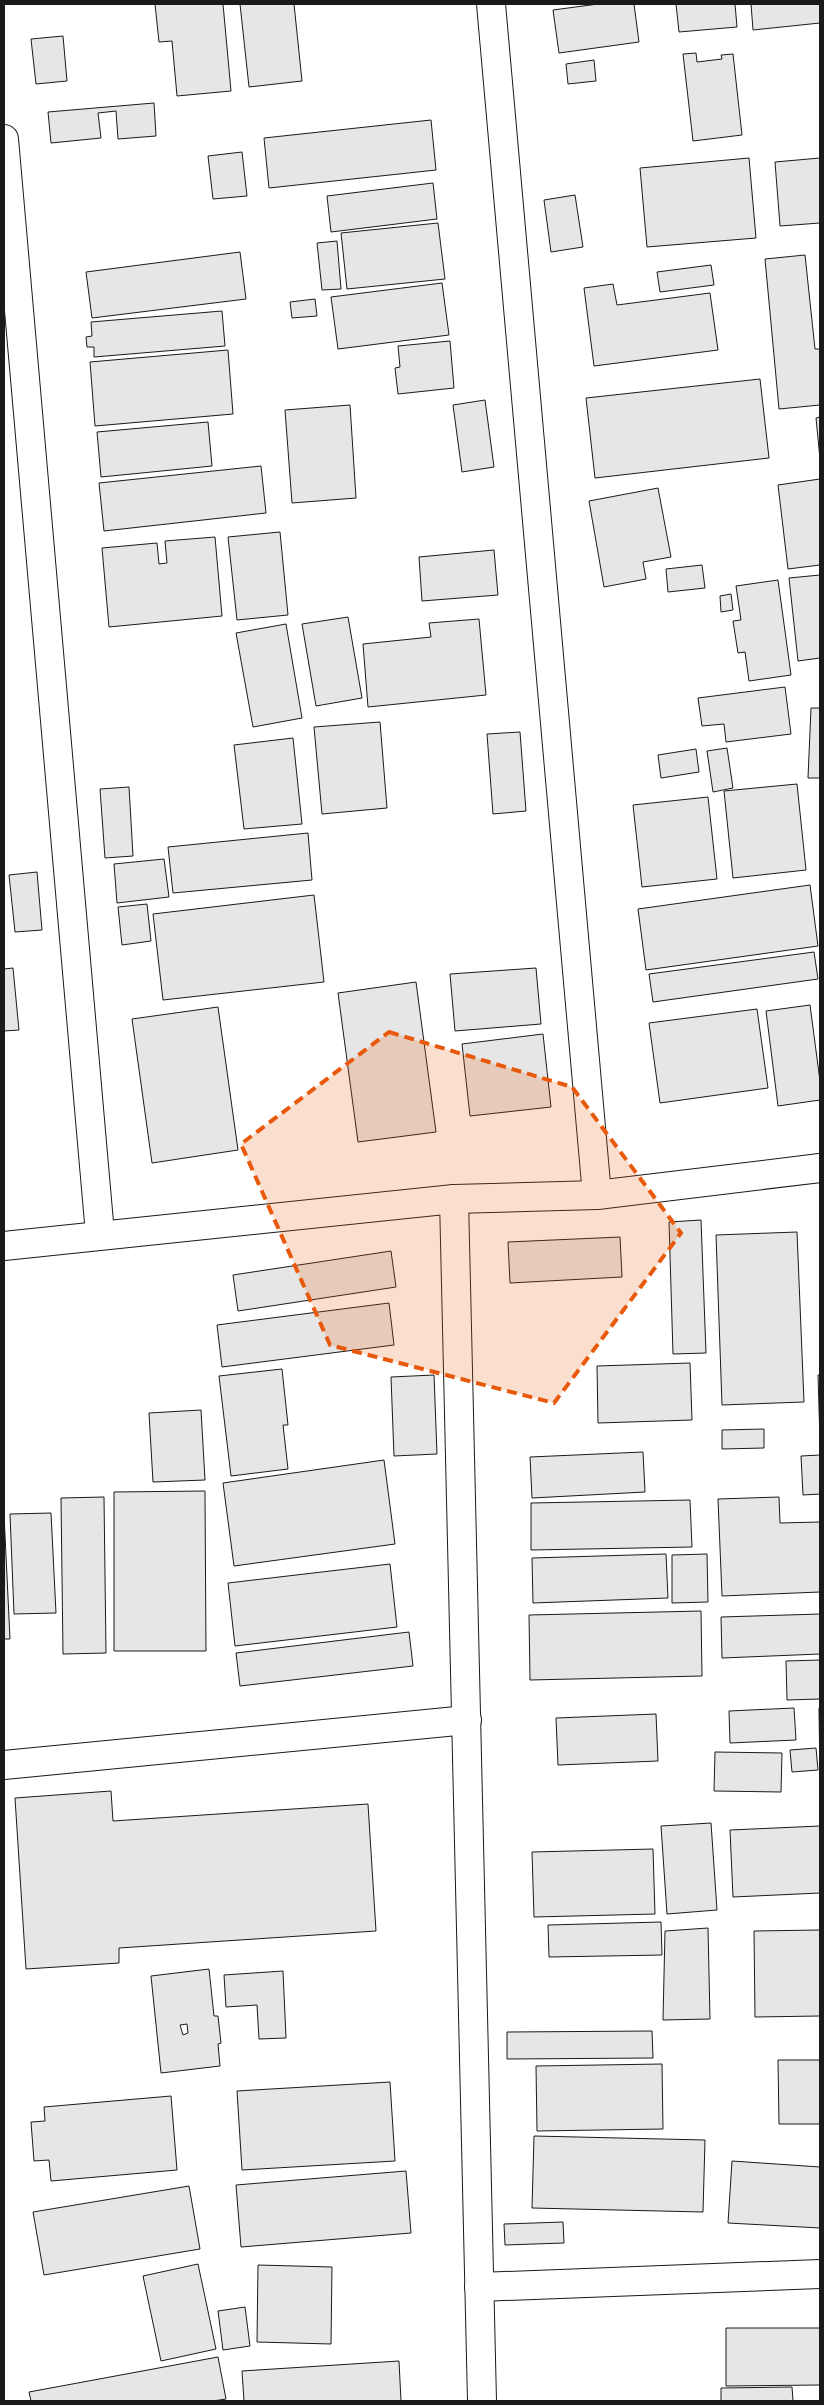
<svg xmlns="http://www.w3.org/2000/svg" width="824" height="2405" viewBox="0 0 824 2405" font-family="'Source Sans 3',sans-serif">
  <style>
    .building { fill: #e6e6e6; stroke: #1a1a1a; fill-rule: evenodd }
    .lines { fill: none; stroke-linecap: round; stroke-linejoin: round }
    .minor-casing { stroke: #1a1a1a; stroke-width: 30 }
    .minor { stroke: #fff; stroke-width: 28 }
    .marked { fill: #e8590c; fill-opacity: 0.2; stroke: #e8590c; stroke-width: 4; stroke-dasharray: 10 6; stroke-linejoin: round }
  </style>
  <rect width="100%" height="100%" fill="#fff"/>
  <!-- building -->
  <g class="building">
    <polygon points="155,4 223,4 231,91 177,96 172,41 159,42"/>
    <polygon points="240,4 294,4 302,81 249,87"/>
    <polygon points="598,4 634,4 639,42 559,53 553,10"/>
    <polygon points="676,4 735,4 737,27 679,32"/>
    <polygon points="751,4 820,4 820,23 753,30"/>
    <polygon points="63,36 67,81 36,84 31,39"/>
    <polygon points="696,53 697,62 722,59 721,55 733,54 742,135 693,141 683,54"/>
    <polygon points="594,60 596,81 568,84 566,64"/>
    <polygon points="154,103 156,136 118,139 116,111 98,113 101,138 51,143 48,112"/>
    <polygon points="431,120 436,170 269,188 264,138"/>
    <polygon points="242,152 247,196 213,199 208,156"/>
    <polygon points="749,158 756,238 647,247 640,168"/>
    <polygon points="820,158 820,223 780,226 775,162"/>
    <polygon points="433,183 437,219 331,232 327,196"/>
    <polygon points="575,195 583,247 551,252 544,200"/>
    <polygon points="438,223 445,279 347,289 341,233"/>
    <polygon points="337,241 341,289 322,290 317,243"/>
    <polygon points="240,252 246,299 92,318 86,272"/>
    <polygon points="805,255 815,349 820,349 820,405 779,409 765,259"/>
    <polygon points="711,265 714,285 660,292 657,272"/>
    <polygon points="442,283 449,335 338,349 331,297"/>
    <polygon points="613,284 617,305 710,293 718,350 594,366 584,288"/>
    <polygon points="315,299 317,316 292,318 290,302"/>
    <polygon points="222,311 225,346 94,357 94,347 87,347 86,337 92,336 91,322"/>
    <polygon points="450,341 454,388 398,394 395,368 400,367 398,346"/>
    <polygon points="228,350 233,414 95,426 90,362"/>
    <polygon points="760,379 769,458 595,478 586,398"/>
    <polygon points="485,400 494,467 462,472 453,405"/>
    <polygon points="350,405 356,498 292,503 285,410"/>
    <polygon points="820,417 820,459 816,418"/>
    <polygon points="208,422 212,466 101,477 97,432"/>
    <polygon points="261,466 266,513 104,531 99,483"/>
    <polygon points="820,479 820,565 788,569 778,485"/>
    <polygon points="658,488 671,557 643,562 646,579 604,587 589,501"/>
    <polygon points="280,532 288,615 237,620 228,537"/>
    <polygon points="215,537 222,616 109,627 102,548 157,543 159,564 167,563 165,541"/>
    <polygon points="494,550 498,595 422,601 419,557"/>
    <polygon points="702,565 705,588 668,592 666,569"/>
    <polygon points="820,575 820,658 798,661 789,578"/>
    <polygon points="778,580 791,675 749,681 745,652 738,653 733,621 741,620 736,586"/>
    <polygon points="731,594 733,610 721,612 720,596"/>
    <polygon points="348,617 362,698 316,706 302,624"/>
    <polygon points="479,619 486,695 368,707 363,644 431,637 429,623"/>
    <polygon points="286,624 302,718 253,727 236,633"/>
    <polygon points="785,687 791,734 726,742 724,724 702,726 698,698"/>
    <polygon points="811,708 820,708 820,778 808,778"/>
    <polygon points="380,722 387,808 322,814 314,727"/>
    <polygon points="520,732 526,811 493,814 487,734"/>
    <polygon points="293,738 302,824 244,829 234,745"/>
    <polygon points="727,748 733,788 713,792 707,751"/>
    <polygon points="696,749 699,772 661,778 658,755"/>
    <polygon points="797,784 806,870 733,878 724,791"/>
    <polygon points="129,787 133,856 105,858 100,789"/>
    <polygon points="708,797 717,879 642,887 633,805"/>
    <polygon points="308,833 312,880 173,893 168,847"/>
    <polygon points="164,859 169,897 117,903 114,864"/>
    <polygon points="37,872 42,930 15,932 9,875"/>
    <polygon points="810,885 818,946 646,970 638,909"/>
    <polygon points="314,895 324,982 163,1000 153,914"/>
    <polygon points="147,904 151,941 122,945 118,907"/>
    <polygon points="814,952 818,979 653,1002 649,974"/>
    <polygon points="13,968 19,1030 4,1031 4,969"/>
    <polygon points="536,968 541,1024 455,1031 450,974"/>
    <polygon points="416,982 436,1132 358,1142 338,993"/>
    <polygon points="810,1005 820,1081 820,1100 778,1106 766,1011"/>
    <polygon points="218,1007 238,1150 152,1163 132,1019"/>
    <polygon points="757,1009 768,1088 660,1103 649,1023"/>
    <polygon points="543,1034 551,1107 470,1116 462,1044"/>
    <polygon points="701,1220 706,1353 673,1354 669,1222"/>
    <polygon points="797,1232 804,1402 722,1405 716,1235"/>
    <polygon points="620,1237 622,1277 510,1283 508,1242"/>
    <polygon points="391,1251 396,1287 238,1311 233,1275"/>
    <polygon points="389,1303 394,1345 222,1367 217,1325"/>
    <polygon points="690,1363 692,1420 598,1423 597,1366"/>
    <polygon points="282,1369 288,1425 283,1425 288,1469 231,1476 219,1376"/>
    <polygon points="434,1375 437,1454 394,1456 391,1377"/>
    <polygon points="818,1375 820,1375 820,1441"/>
    <polygon points="201,1410 205,1480 153,1482 149,1413"/>
    <polygon points="764,1429 764,1448 722,1449 722,1430"/>
    <polygon points="643,1452 645,1492 532,1498 530,1457"/>
    <polygon points="820,1455 820,1494 803,1495 801,1456"/>
    <polygon points="384,1460 395,1544 234,1566 223,1483"/>
    <polygon points="205,1491 206,1651 114,1651 114,1492"/>
    <polygon points="104,1497 106,1653 63,1654 61,1498"/>
    <polygon points="779,1497 780,1523 820,1522 820,1592 722,1596 718,1499"/>
    <polygon points="690,1500 692,1547 531,1550 531,1503"/>
    <polygon points="51,1513 56,1613 14,1614 10,1514"/>
    <polygon points="4,1514 10,1639 4,1639"/>
    <polygon points="666,1554 668,1598 533,1603 532,1558"/>
    <polygon points="707,1554 708,1602 672,1603 672,1555"/>
    <polygon points="390,1564 397,1627 235,1646 228,1583"/>
    <polygon points="701,1611 702,1676 530,1680 529,1615"/>
    <polygon points="820,1614 820,1654 722,1658 721,1617"/>
    <polygon points="409,1632 413,1666 240,1686 236,1653"/>
    <polygon points="820,1660 820,1699 787,1700 786,1661"/>
    <polygon points="794,1708 796,1740 730,1743 729,1711"/>
    <polygon points="819,1708 820,1708 820,1777"/>
    <polygon points="656,1714 658,1761 558,1765 556,1718"/>
    <polygon points="816,1748 818,1770 792,1772 790,1750"/>
    <polygon points="715,1752 782,1753 781,1792 714,1791"/>
    <polygon points="111,1791 113,1821 368,1804 376,1931 119,1948 119,1963 26,1969 15,1798"/>
    <polygon points="711,1823 717,1910 667,1914 661,1826"/>
    <polygon points="820,1826 820,1893 733,1897 730,1830"/>
    <polygon points="653,1849 655,1914 534,1917 532,1852"/>
    <polygon points="661,1922 662,1955 549,1957 548,1925"/>
    <polygon points="708,1928 710,2019 663,2020 665,1931"/>
    <polygon points="820,1930 820,2016 755,2017 754,1931"/>
    <path d="M209 1969 214 2016H218L221 2043 218 2044 220 2066 161 2073 151 1976ZM187 2024 188 2033 183 2035 180 2025Z"/>
    <polygon points="283,1971 286,2038 259,2039 257,2005 226,2007 224,1975"/>
    <polygon points="652,2031 653,2058 507,2059 507,2032"/>
    <polygon points="778,2060 820,2060 820,2124 779,2124"/>
    <polygon points="662,2064 663,2129 537,2131 536,2066"/>
    <polygon points="390,2082 395,2161 242,2170 237,2091"/>
    <polygon points="171,2096 177,2170 51,2181 49,2160 34,2161 31,2122 45,2121 44,2107"/>
    <polygon points="534,2136 705,2140 703,2212 532,2208"/>
    <polygon points="732,2161 820,2167 820,2228 728,2223"/>
    <polygon points="406,2171 411,2233 241,2247 236,2185"/>
    <polygon points="189,2186 200,2249 44,2275 33,2212"/>
    <polygon points="563,2222 564,2243 505,2245 504,2224"/>
    <polygon points="198,2264 216,2349 161,2361 143,2276"/>
    <polygon points="258,2265 332,2267 331,2344 257,2342"/>
    <polygon points="245,2307 250,2346 223,2350 218,2311"/>
    <polygon points="726,2328 820,2328 820,2385 726,2386"/>
    <polygon points="218,2357 226,2399 213,2401 31,2401 29,2392"/>
    <polygon points="399,2361 401,2401 244,2401 242,2371"/>
    <polygon points="792,2387 793,2401 721,2401 721,2388"/>
  </g>
  <g class="lines">
    <!-- minor casing -->
    <g class="minor-casing">
      <g id="minor">
        <polyline points="491,4 597,1195"/>
        <polyline points="4,139 100,1234"/>
        <polyline points="454,1199 482,2401"/>
        <polyline points="4,1246 454,1199 597,1195 820,1168"/>
        <polyline points="4,1765 467,1720"/>
        <polyline points="479,2287 820,2274"/>
      </g>
    </g>
    <!-- minor -->
    <use href="#minor" class="minor"/>
  </g>
  <!-- marked area -->
  <path class="marked" d="M389 1032 572 1087 681 1233 554 1403 330 1345 241 1144Z"/>
  <!-- border -->
  <rect width="824" height="2405" fill="none" stroke="#1a1a1a" stroke-width="10"/>
</svg>
